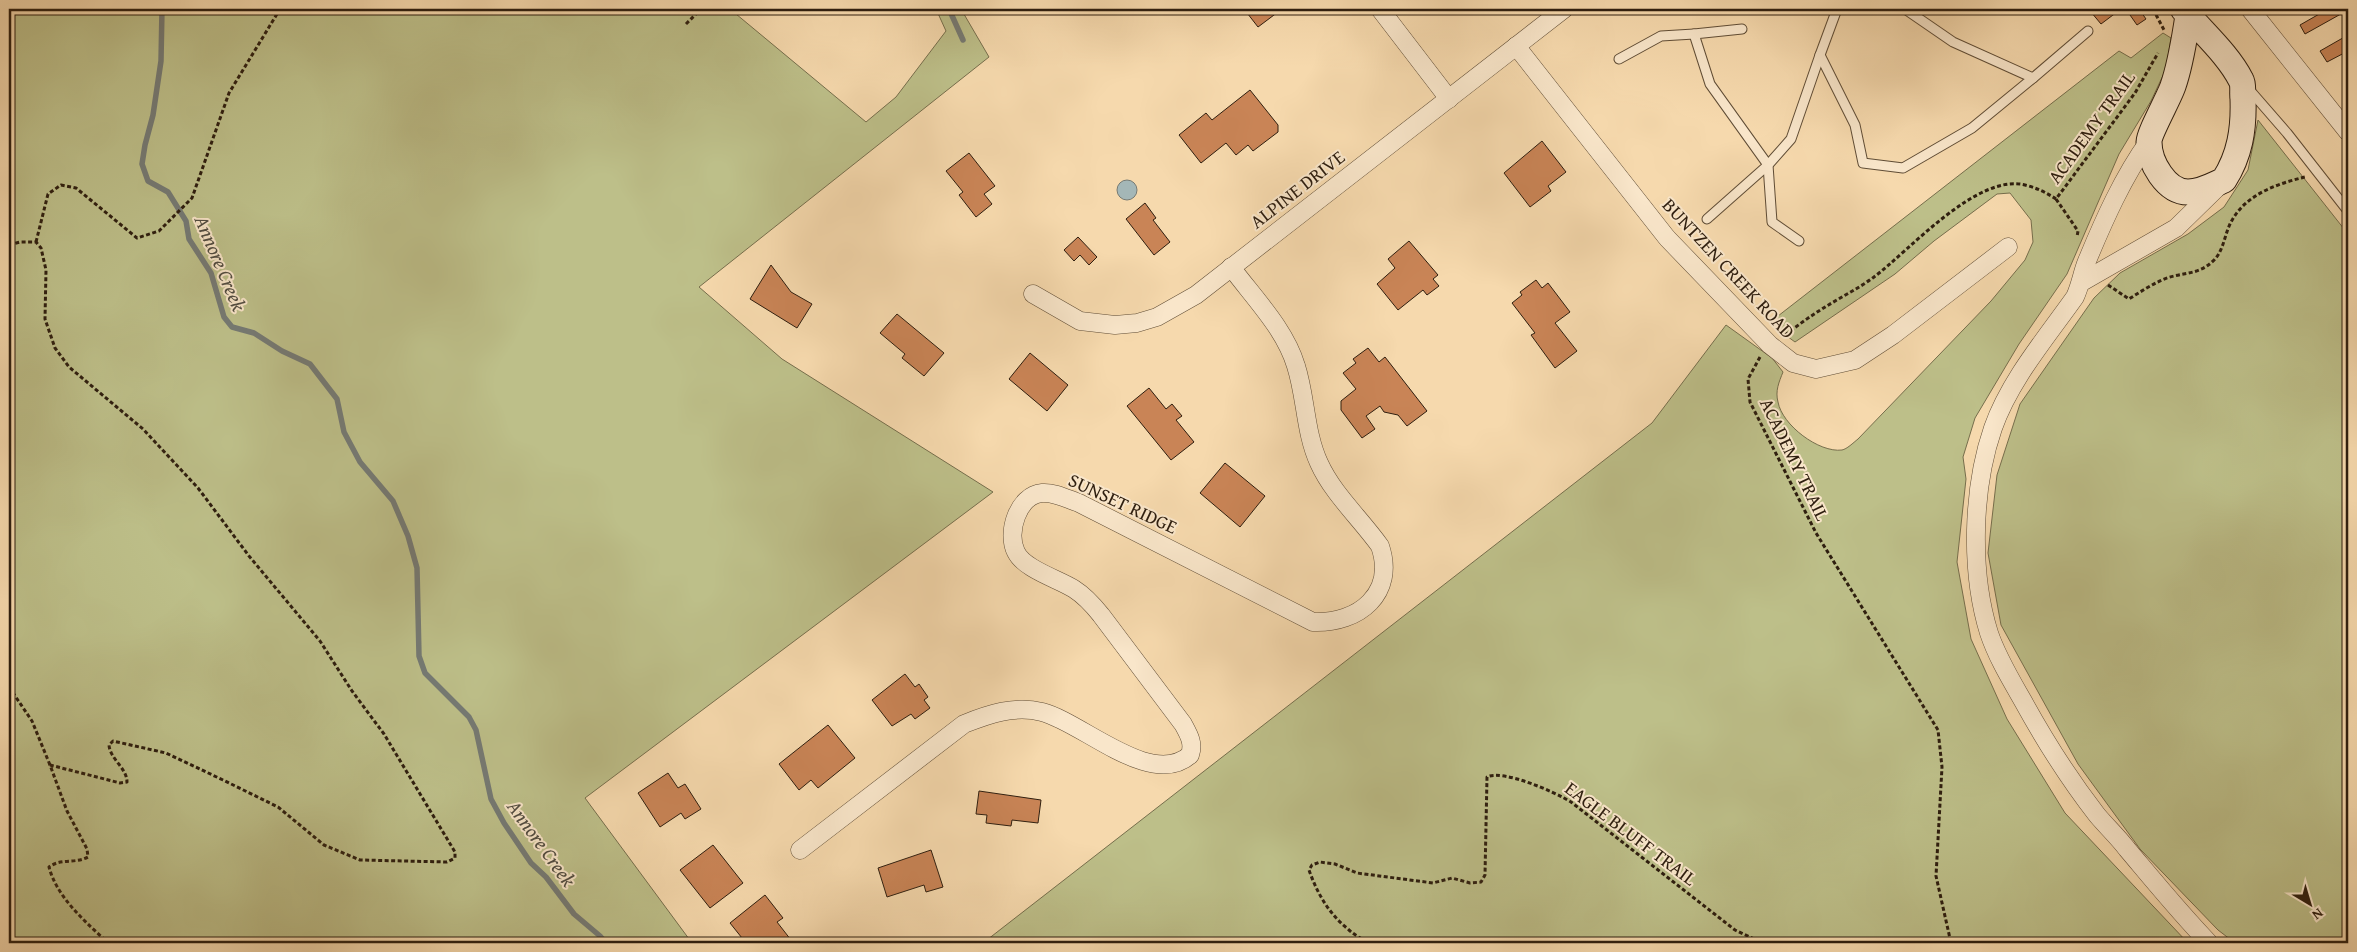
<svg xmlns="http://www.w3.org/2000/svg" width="2357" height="952" viewBox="0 0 2357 952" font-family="'Gentium Book Plus',serif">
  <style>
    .green { fill: #bdbf89; stroke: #766e4c }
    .water { fill: #a4b7b7; stroke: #757a74 }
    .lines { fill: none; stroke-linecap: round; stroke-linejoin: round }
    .stream { stroke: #757a74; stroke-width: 5.5 }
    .building { fill: #c98456; stroke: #2e1e0f }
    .lane-casing { stroke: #604d36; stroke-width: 11 }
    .street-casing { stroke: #604d36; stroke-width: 19 }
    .secondary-casing { stroke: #2e1e0f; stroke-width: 27 }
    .path { stroke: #2e1e0f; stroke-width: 3; stroke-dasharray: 4 2.5; stroke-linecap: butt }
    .lane { stroke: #f9e6ca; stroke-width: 9 }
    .street { stroke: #f9e6ca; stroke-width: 18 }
    .secondary { stroke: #f9e6ca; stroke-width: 25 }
    .labels { text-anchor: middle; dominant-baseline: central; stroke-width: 4; stroke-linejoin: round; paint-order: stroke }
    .street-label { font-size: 19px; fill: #2e1e0f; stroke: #f9e6ca }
    .water-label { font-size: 20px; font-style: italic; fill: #514c41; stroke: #f9e6ca }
  </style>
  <rect width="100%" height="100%" fill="#f6d9ad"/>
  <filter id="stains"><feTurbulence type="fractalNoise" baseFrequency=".004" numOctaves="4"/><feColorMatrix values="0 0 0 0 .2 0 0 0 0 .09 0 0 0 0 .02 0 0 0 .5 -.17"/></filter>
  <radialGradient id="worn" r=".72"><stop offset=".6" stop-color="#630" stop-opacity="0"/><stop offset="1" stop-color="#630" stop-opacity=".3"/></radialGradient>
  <!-- green -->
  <g class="green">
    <polygon points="9,9 730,9 866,122 896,97 946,31 936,9 961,9 989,57 699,287 782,359 993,492 585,798 692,943 9,943"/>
    <path d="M2163 33 2171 38 2166 69 2151 101 2119 154 2067 274 2019 344 1975 418 1963 457 1966 479 1957 562 1971 639 2007 719 2065 813 2188 943H983L1652 423 1726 325 1772 358 1783 372C1779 382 1775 391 1778 402 1782 425 1819 453 1842 450 1847 449 1853 443 1858 439L1991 301 2025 260 2033 242 2031 220 2010 193 1997 194 1934 241 1895 274 1795 342 1769 323 2119 51 2131 58Z"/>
    <polygon points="2258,120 2348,234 2348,943 2235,943 2218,930 2140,849 2078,764 2001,625 1988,553 1997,475 2020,404 2094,298 2120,273 2188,234 2224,207 2248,170"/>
  </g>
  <!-- water -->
  <circle class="water" cx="1127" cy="190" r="10"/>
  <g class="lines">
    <!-- stream -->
    <g class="stream">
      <polyline points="162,9 161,61 153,115 145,145 142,164 148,181 168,192 186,221 189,239 211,273 224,317 232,327 254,333 282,351 310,364 337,399 344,432 360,462 393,501 408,536 417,568 419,656 425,673 469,717 476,730 491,799 504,823 531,863 546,877 574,914 600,936 606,943"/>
      <polyline points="949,9 963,40"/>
    </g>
  </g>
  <!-- building -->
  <g class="building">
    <polygon points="1244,9 1282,9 1258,27"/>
    <polygon points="2095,9 2121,9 2101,24 2091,12"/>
    <polygon points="2139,9 2146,19 2137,25 2130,15"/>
    <polygon points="2328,9 2348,10 2305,34 2300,25"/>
    <polygon points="2348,35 2348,51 2327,62 2320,51"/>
    <polygon points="1250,90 1278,125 1278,132 1253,151 1248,145 1236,155 1226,143 1201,163 1179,135 1206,113 1212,120"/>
    <polygon points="1542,141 1566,172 1548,186 1551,191 1530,207 1504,173"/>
    <polygon points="969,153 995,186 984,194 992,204 976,217 959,195 963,192 946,171"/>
    <polygon points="1145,203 1156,218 1153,220 1170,242 1154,255 1126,219"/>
    <polygon points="1078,237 1097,257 1089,265 1080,255 1074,261 1064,250"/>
    <polygon points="1409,241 1438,275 1433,279 1439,286 1427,295 1423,290 1398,310 1377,284 1395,268 1388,259"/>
    <polygon points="771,265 791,292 812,304 797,328 750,299"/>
    <polygon points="1536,280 1542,288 1548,283 1570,312 1555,323 1577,351 1555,368 1531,335 1535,333 1512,303 1522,295 1520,292"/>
    <polygon points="897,314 944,353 924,376 902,358 905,354 880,333"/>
    <polygon points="1368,348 1379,362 1385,357 1427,411 1407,426 1398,415 1384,412 1380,406 1366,416 1375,429 1362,438 1341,410 1341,401 1356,389 1343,373 1356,363 1353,359"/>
    <polygon points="1030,353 1068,385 1047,411 1009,379"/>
    <polygon points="1149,388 1166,409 1172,404 1182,416 1176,420 1194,442 1171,460 1127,406"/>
    <polygon points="1225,463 1265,496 1240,527 1200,493"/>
    <polygon points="905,674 915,687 919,684 928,697 924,700 930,708 915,719 911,714 892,726 872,700"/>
    <polygon points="828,725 855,758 818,788 811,780 799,790 779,764"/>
    <polygon points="668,773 678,788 685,784 701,809 685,819 681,813 660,827 638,793"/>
    <polygon points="979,791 1041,800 1038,823 1012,820 1011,826 986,823 987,815 976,814"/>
    <polygon points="713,845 743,883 710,908 680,870"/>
    <polygon points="931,850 943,887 926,892 924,885 887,897 878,868"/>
    <polygon points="765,895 783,918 777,922 791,940 787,943 741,943 739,940 742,938 730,923"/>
  </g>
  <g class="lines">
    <!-- lane casing -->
    <g class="lane-casing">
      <g id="lane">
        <polyline points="1837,9 1820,55 1855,125 1863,163 1903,168 1972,128 2033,78 1953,42 1905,9"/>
        <polyline points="1619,59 1661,36 1694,34"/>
        <polyline points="2033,78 2088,31"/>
        <polyline points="2247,87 2287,133 2348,211"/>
        <polyline points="1707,219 1768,165 1710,84 1694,34 1742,29"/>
        <polyline points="1799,241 1772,222 1768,165 1791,139 1820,55"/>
      </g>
    </g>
    <!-- street casing -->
    <g class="street-casing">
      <g id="street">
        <polyline points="1380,9 1449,99"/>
        <polyline points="2250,9 2348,132"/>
        <polyline points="1516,46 1667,238 1770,345 1793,363 1816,369 1855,360 1893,335 2008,247"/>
        <path d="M2149 141C2123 177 2104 220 2087 261 2082 273 2081 284 2075 297 2046 338 2010 380 1993 428 1972 489 1970 572 1989 633 1997 657 2011 680 2023 701 2045 741 2069 779 2097 815 2107 827 2118 837 2127 849 2154 881 2180 913 2209 943"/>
        <polyline points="2082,282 2176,228 2218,187"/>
        <polyline points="1033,294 1080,321 1115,325 1137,323 1157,317 1196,295 1564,9"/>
        <path d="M800 850 964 724C989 714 1015 705 1042 712 1082 722 1151 789 1190 755 1194 743 1189 735 1183 724L1101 615C1093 605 1085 596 1074 589 1058 579 1024 569 1016 552 1006 533 1018 495 1042 493 1055 492 1067 499 1079 503L1313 622C1359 624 1396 593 1380 546 1360 518 1333 494 1319 463 1305 433 1306 397 1296 366 1285 329 1254 298 1231 267"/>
      </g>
    </g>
    <!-- secondary casing -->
    <g class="secondary-casing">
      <path id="secondary" d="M2183 9C2201 31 2228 54 2241 80 2244 85 2242 94 2243 99 2244 129 2240 155 2224 180 2213 185 2201 192 2188 192 2166 192 2149 162 2149 142 2149 133 2169 98 2173 86 2181 63 2184 40 2188 16"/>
    </g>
    <!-- path -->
    <g class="path">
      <polyline points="2153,9 2164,30"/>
      <polyline points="686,24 701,9"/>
      <polyline points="2056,199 2078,231 2077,237"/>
      <polyline points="36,242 48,194 61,185 76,188 137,238 159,231 192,198 229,93 280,9"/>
      <path d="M9 245 20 242H36L41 248 46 270 45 319 55 348 69 367 143 429 198 488 249 556 320 641 352 691 384 734 455 852V858L447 862 360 860 324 845 278 807 223 780 166 753 113 741 109 745C110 759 127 768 127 782L120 783 50 765 67 811 87 849 88 857C75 864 61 858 49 867 57 898 86 922 108 943"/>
      <path d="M2108 285 2129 299C2140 292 2151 285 2162 280 2179 272 2197 276 2212 262 2223 253 2224 237 2230 224 2244 195 2276 184 2305 177"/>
      <path d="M1785 335C1797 326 1809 317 1822 309 1839 298 1858 289 1874 277 1910 250 1977 173 2025 185 2037 188 2047 193 2056 199L2135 93 2158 53"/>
      <polyline points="1760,357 1748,379 1750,402 1816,533 1938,730 1942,767 1936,876 1951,943"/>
      <polyline points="9,687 32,721 50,765"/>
      <path d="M1367 943C1361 938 1354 935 1348 929 1329 914 1317 893 1309 870L1312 865 1320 862 1335 864 1357 873 1433 883 1452 878 1470 883 1481 882 1485 875 1487 777C1503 769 1555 792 1571 802L1735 930 1754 939 1771 943"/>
    </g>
    <!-- lane -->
    <use href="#lane" class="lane"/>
    <!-- street -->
    <use href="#street" class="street"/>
    <!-- secondary -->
    <use href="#secondary" class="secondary"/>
  </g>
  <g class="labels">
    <!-- street labels -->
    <g class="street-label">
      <text transform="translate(2091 127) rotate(-54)">ACADEMY TRAIL</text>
      <text transform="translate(1297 189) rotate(-38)">ALPINE DRIVE</text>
      <text transform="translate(1729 268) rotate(47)">BUNTZEN CREEK ROAD</text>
      <text transform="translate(1795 459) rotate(64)">ACADEMY TRAIL</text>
      <text transform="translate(1123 503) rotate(25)">SUNSET RIDGE</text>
      <text transform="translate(1631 833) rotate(37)">EAGLE BLUFF TRAIL</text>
    </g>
    <!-- water labels -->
    <g class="water-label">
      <text transform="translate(221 263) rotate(67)">Annore Creek</text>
      <text transform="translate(542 843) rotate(54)">Annore Creek</text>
    </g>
  </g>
  <!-- margin -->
  <rect width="2357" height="952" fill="none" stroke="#f6d9ad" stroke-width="30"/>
  <rect x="10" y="10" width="2337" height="932" fill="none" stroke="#2e1e0f" stroke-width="2.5"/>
  <rect x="15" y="15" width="2327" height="922" fill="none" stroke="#2e1e0f"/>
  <!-- north arrow -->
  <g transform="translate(2310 904) rotate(142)" stroke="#f9e6ca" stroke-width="4" paint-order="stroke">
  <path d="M0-4L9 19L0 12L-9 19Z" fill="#2e1e0f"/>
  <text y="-8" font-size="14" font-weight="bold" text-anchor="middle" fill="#2e1e0f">N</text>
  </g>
  <rect width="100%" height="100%" filter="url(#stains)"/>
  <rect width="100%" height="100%" fill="url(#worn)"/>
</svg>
